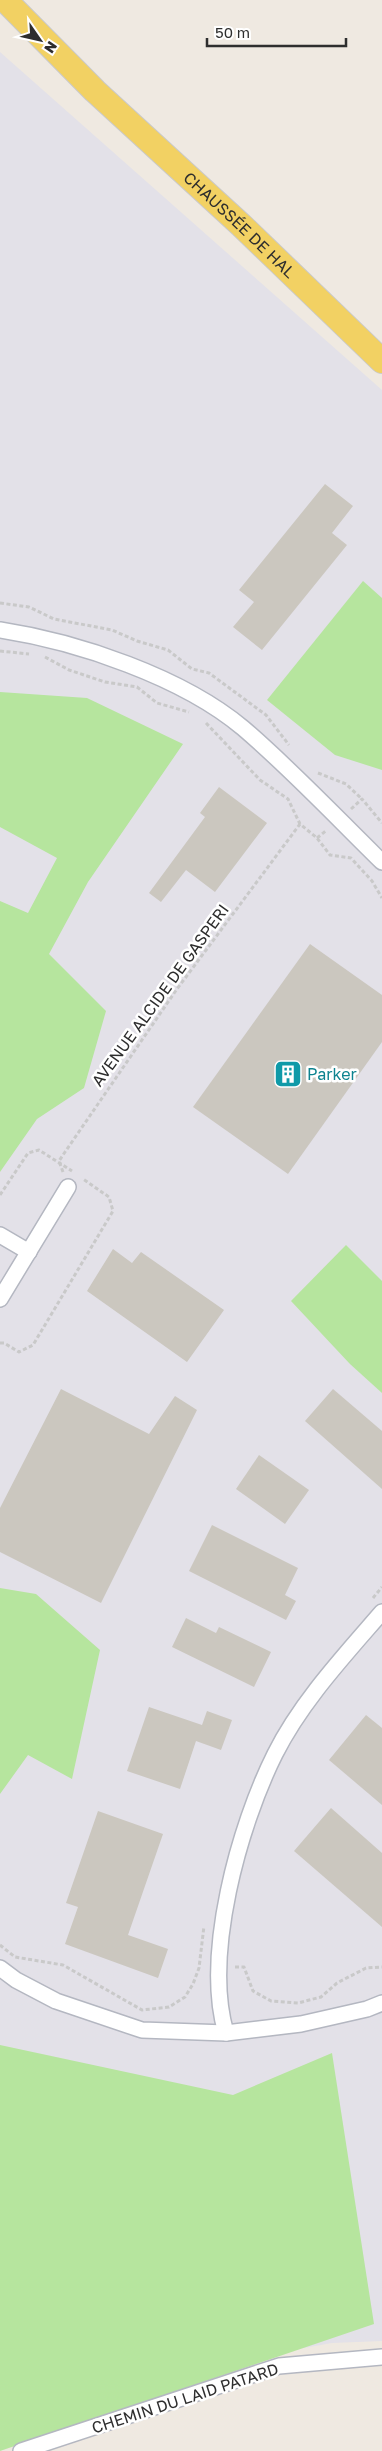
<svg xmlns="http://www.w3.org/2000/svg" width="382" height="2451" viewBox="0 0 382 2451" font-family="'Golos Text',sans-serif">
  <style>
    .industrial { fill: #e3e1e8 }
    .green { fill: #b6e59e }
    .building { fill: #cbc7bf }
    .lines { fill: none; stroke-linecap: round; stroke-linejoin: round }
    .street-casing { stroke: #b4b7c1; stroke-width: 18 }
    .primary-casing { stroke: #c9c9c9; stroke-width: 26 }
    .path { stroke: #c9c9c9; stroke-width: 3; stroke-dasharray: 4 2.5; stroke-linecap: butt }
    .street { stroke: #fff; stroke-width: 15 }
    .primary { stroke: #f2d163; stroke-width: 24 }
    .labels { text-anchor: middle; dominant-baseline: central; stroke-width: 5; stroke-linejoin: round; paint-order: stroke }
    .street-label { font-size: 16px; fill: #2e2e2e; stroke: #fff }
    .culture-label { font-size: 16px; fill: #0d838f; stroke: #fff; text-anchor: start }
  </style>
  <rect width="100%" height="100%" fill="#efe9e1"/>
  <!-- industrial -->
  <polygon class="industrial" points="0,52 382,390 382,2341 332,2343 270,2354 0,2440"/>
  <!-- green -->
  <g class="green">
    <polygon points="363,581 382,598 382,770 335,755 267,700"/>
    <polygon points="0,692 87,698 183,744 88,882 49,954 106,1011 84,1088 37,1119 0,1172 0,901 28,913 57,858 0,827"/>
    <polygon points="346,1245 382,1281 382,1393 350,1364 291,1301"/>
    <polygon points="0,1588 36,1594 100,1650 72,1779 28,1755 0,1794"/>
    <polygon points="0,2045 233,2095 332,2053 374,2324 0,2451"/>
  </g>
  <!-- building -->
  <g class="building">
    <polygon points="325,484 353,506 332,533 347,545 262,650 233,627 254,602 239,590"/>
    <polygon points="219,787 267,823 215,892 186,870 161,902 149,893 205,817 200,813"/>
    <polygon points="310,944 382,995 382,1042 288,1174 193,1107"/>
    <polygon points="113,1249 132,1263 141,1252 224,1310 187,1362 87,1291"/>
    <polygon points="61,1389 149,1434 175,1396 197,1410 101,1603 0,1552 0,1508"/>
    <polygon points="333,1389 382,1431 382,1489 305,1421"/>
    <polygon points="259,1455 309,1490 285,1524 236,1489"/>
    <polygon points="212,1525 298,1568 285,1595 296,1601 286,1620 189,1571"/>
    <polygon points="186,1618 216,1633 219,1627 271,1652 254,1687 172,1647"/>
    <polygon points="149,1707 202,1725 207,1711 232,1720 221,1750 196,1741 180,1789 127,1771"/>
    <polygon points="366,1715 382,1728 382,1805 329,1760"/>
    <polygon points="331,1808 382,1853 382,1927 294,1851"/>
    <polygon points="98,1811 163,1834 128,1935 168,1949 158,1978 65,1944 78,1907 66,1903"/>
  </g>
  <g class="lines">
    <!-- street casing -->
    <g class="street-casing">
      <g id="street">
        <path d="M0 630C78 642 182 677 243 728 291 769 337 818 382 862"/>
        <polyline points="0,1235 29,1252"/>
        <polyline points="0,1299 68,1187"/>
        <polyline points="0,1968 16,1980 56,2001 142,2030 226,2033 301,2024 367,2009 382,2003"/>
        <path d="M226 2033C203 1955 239 1826 275 1754 301 1702 344 1656 382 1612"/>
        <polyline points="21,2451 279,2366 382,2357"/>
      </g>
    </g>
    <!-- primary casing -->
    <g class="primary-casing">
      <g id="primary">
        <path id="s1" d="M5 0 95 91 241 225 382 361"/>
      </g>
    </g>
    <!-- path -->
    <g class="path">
      <polyline points="0,603 29,607 54,619 112,630 137,641 168,650 192,669 209,673 266,715 289,745"/>
      <polyline points="0,651 29,654"/>
      <polyline points="45,657 69,670 105,682 137,687 157,703 189,712"/>
      <polyline points="206,723 260,780 288,799 300,824 317,838 330,855 351,858 372,881 382,898"/>
      <polyline points="318,773 346,784 362,799"/>
      <polyline points="351,809 362,799 382,823"/>
      <polyline points="317,838 327,830"/>
      <polyline points="63,1172 59,1161 65,1152 177,989 300,824"/>
      <polyline points="0,1195 28,1153 39,1150 72,1171"/>
      <polyline points="0,1343 4,1343 19,1352 33,1345 113,1211 109,1197 83,1179"/>
      <polyline points="373,1598 382,1587"/>
      <polyline points="0,1945 15,1957 63,1965 142,2010 169,2007 185,1997 193,1984 199,1968 204,1926"/>
      <polyline points="235,1967 244,1967 253,1991 271,2001 298,2003 321,1997 337,1983 366,1968 382,1967"/>
    </g>
    <!-- street -->
    <use href="#street" class="street"/>
    <!-- primary -->
    <use href="#primary" class="primary"/>
  </g>
  <!-- icons -->
  <defs>
    <g id="building-square" transform="scale(1.4375)"><rect x="-9" y="-9" width="18" height="18" rx="4" fill="#0f9aa8" stroke="#fff"/><path d="M-4-6H4V6H1V3H-1V6H-4ZM-2.5-4.3h1.7v1.8h-1.7ZM.8-4.3h1.7v1.8H.8ZM-2.5-1h1.7V.8h-1.7ZM.8-1h1.7V.8H.8Z" fill="#fff"/></g>
  </defs>
  <g fill-rule="evenodd">
    <use href="#building-square" x="288" y="1074"/>
  </g>
  <g class="labels">
    <!-- street labels -->
    <g class="street-label">
      <text stroke="none"><textPath href="#s1" startOffset="325">CHAUSSÉE DE HAL</textPath></text>
      <text transform="translate(160 995) rotate(-54)">AVENUE ALCIDE DE GASPERI</text>
      <text transform="translate(185 2398) rotate(-18)">CHEMIN DU LAID PATARD</text>
    </g>
    <!-- culture labels -->
    <g class="culture-label">
      <text x="307" y="1074">Parker</text>
    </g>
  </g>
  <!-- north arrow -->
  <g transform="translate(40 40) rotate(124)" stroke="#ffffff" stroke-width="4" paint-order="stroke">
  <path d="M0-4L9 19L0 12L-9 19Z" fill="#2e2e2e"/>
  <text y="-8" font-size="14" font-weight="bold" text-anchor="middle" fill="#2e2e2e">N</text>
  </g>
  <!-- scale -->
  <path d="M207 38v8h139v-8" fill="none" stroke="#2e2e2e" stroke-width="2.5"/>
  <text x="215" y="38" font-size="15" fill="#2e2e2e" stroke="#ffffff" stroke-width="4" paint-order="stroke">50 m</text>
</svg>
